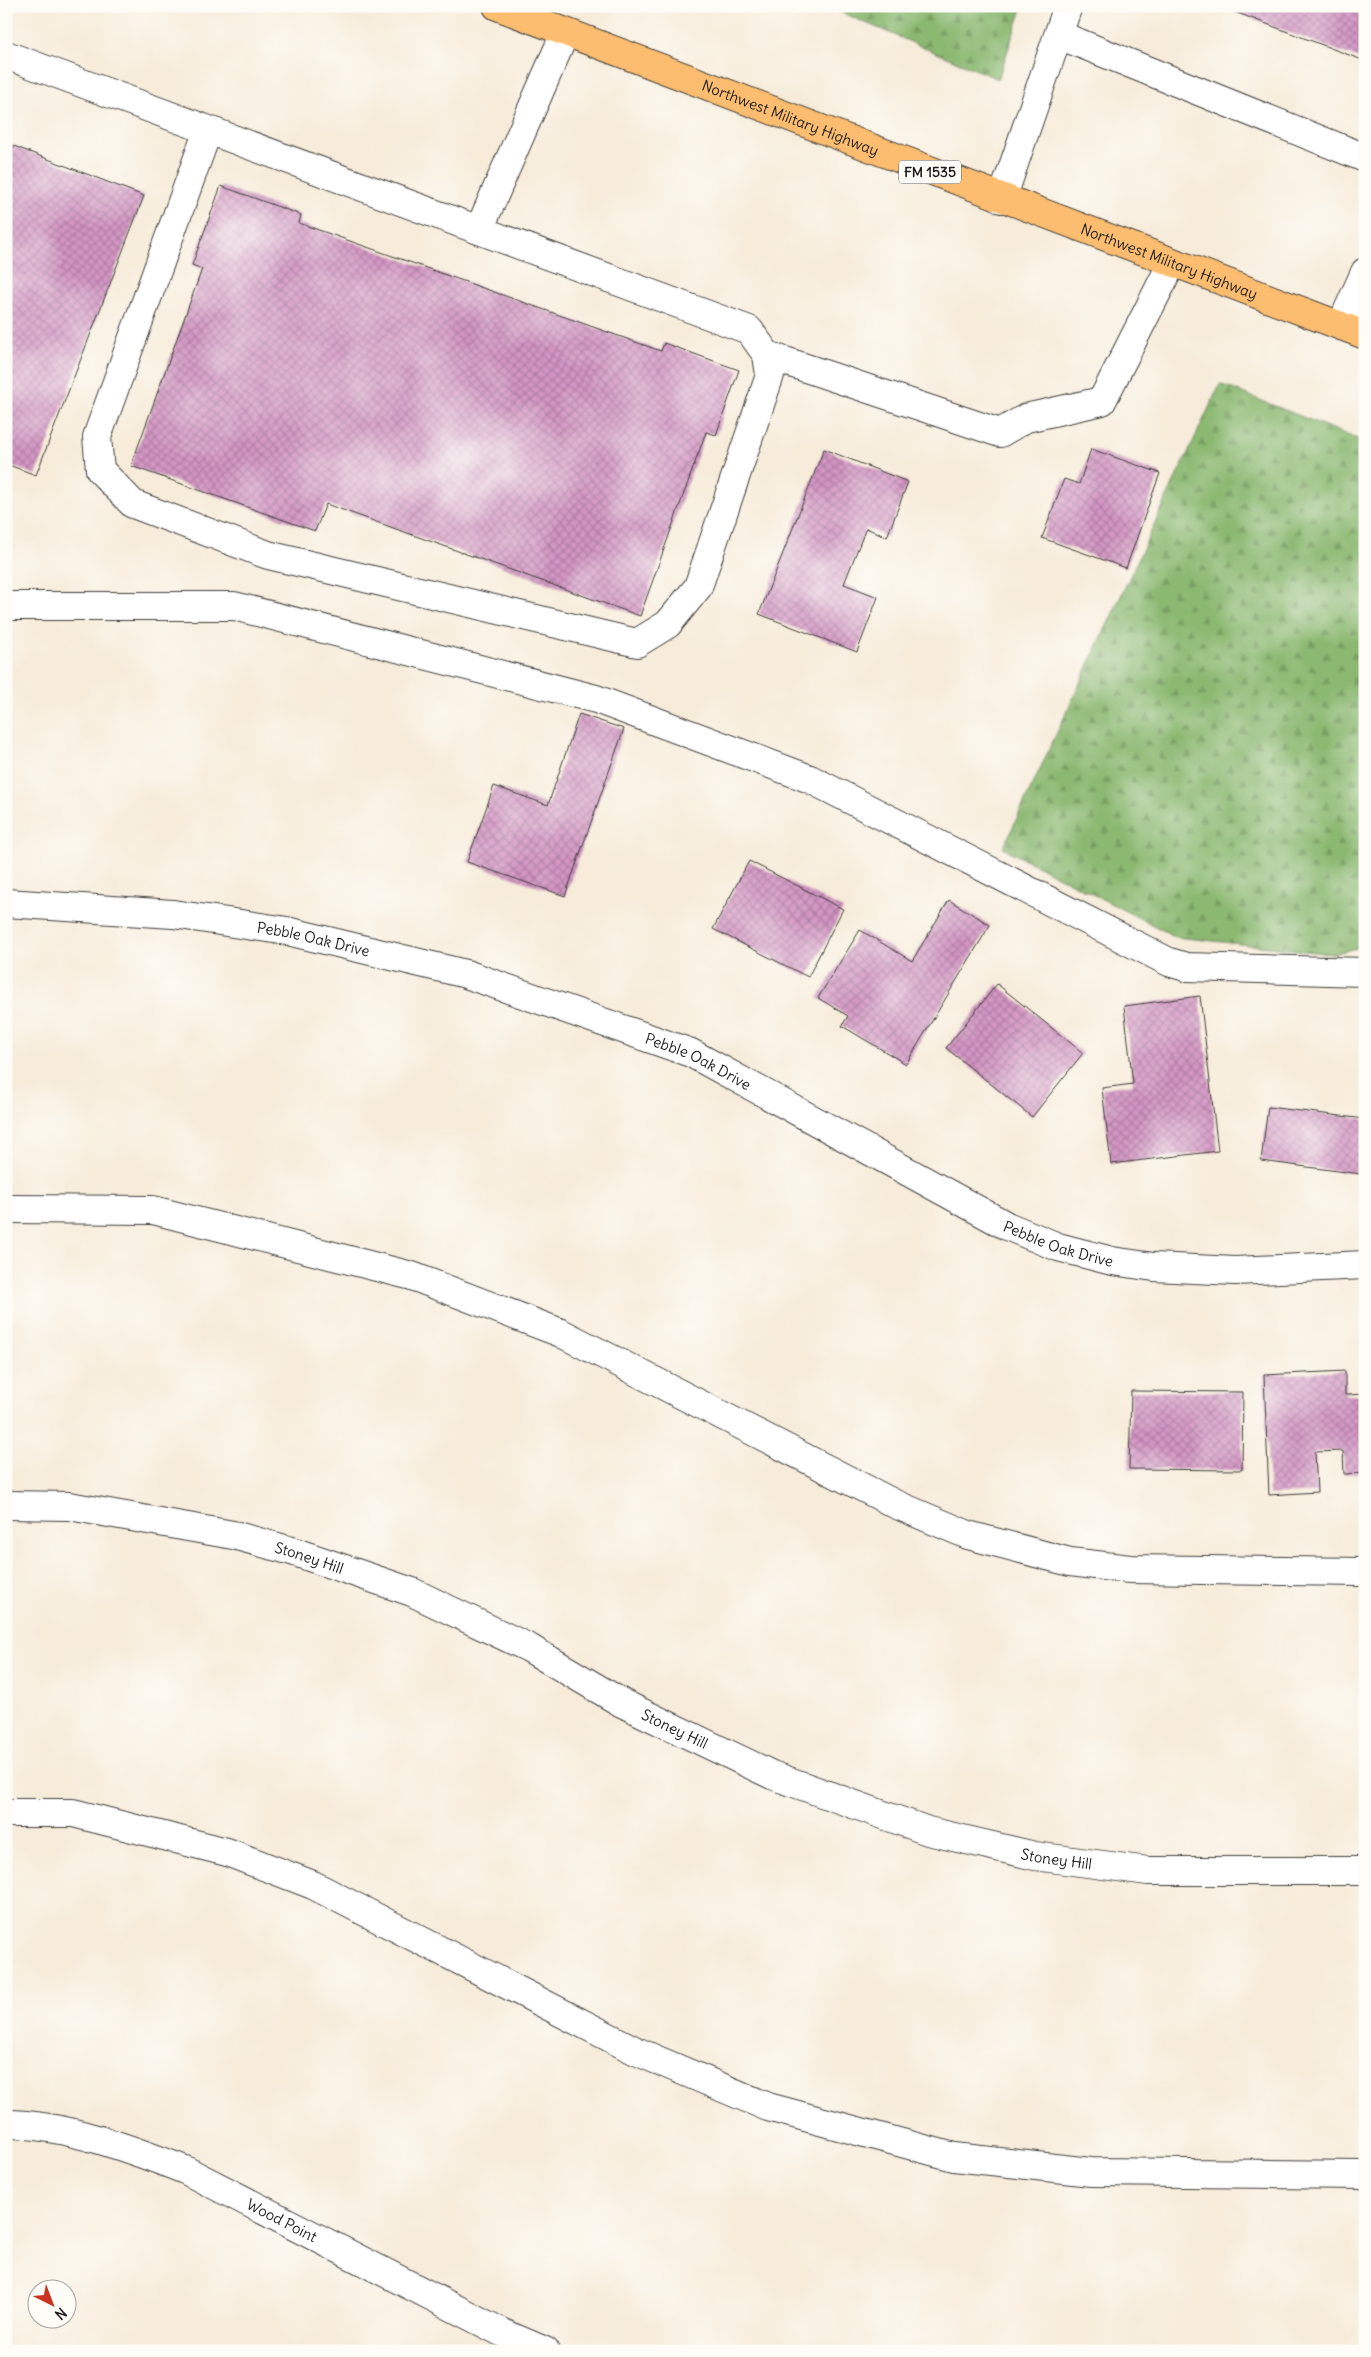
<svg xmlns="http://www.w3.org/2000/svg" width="1371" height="2357" viewBox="0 0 1371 2357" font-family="Delius,sans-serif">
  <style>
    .forest { fill: url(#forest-firs); stroke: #546a47 }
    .building { fill: url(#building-cross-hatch) }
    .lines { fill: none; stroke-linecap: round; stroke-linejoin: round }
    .minor-casing { stroke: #3d3b38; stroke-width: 30 }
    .major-casing { stroke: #3d3b38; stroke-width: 30 }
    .minor { stroke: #fff; stroke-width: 28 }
    .major { stroke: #fcbd6f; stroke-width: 28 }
    .labels { text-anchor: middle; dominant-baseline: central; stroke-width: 4; stroke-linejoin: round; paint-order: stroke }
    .shield { fill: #fdfcf7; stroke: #605f5e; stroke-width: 1 }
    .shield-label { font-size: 14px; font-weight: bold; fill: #1c1c1c }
    .street-label { font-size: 15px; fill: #1c1c1c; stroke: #fdfcf7 }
  </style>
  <defs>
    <pattern id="forest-firs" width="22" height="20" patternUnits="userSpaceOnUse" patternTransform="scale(1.25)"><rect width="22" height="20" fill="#8cb972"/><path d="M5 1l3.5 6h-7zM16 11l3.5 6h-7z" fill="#789e62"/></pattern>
    <pattern id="building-cross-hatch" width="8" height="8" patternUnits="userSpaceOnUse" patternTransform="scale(1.25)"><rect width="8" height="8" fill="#d496c5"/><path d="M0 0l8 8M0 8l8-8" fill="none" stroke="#ab7a9f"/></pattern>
  </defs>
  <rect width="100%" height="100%" fill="#fdfcf7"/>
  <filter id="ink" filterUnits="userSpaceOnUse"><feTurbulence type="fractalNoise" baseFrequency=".02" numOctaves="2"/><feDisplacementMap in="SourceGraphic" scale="10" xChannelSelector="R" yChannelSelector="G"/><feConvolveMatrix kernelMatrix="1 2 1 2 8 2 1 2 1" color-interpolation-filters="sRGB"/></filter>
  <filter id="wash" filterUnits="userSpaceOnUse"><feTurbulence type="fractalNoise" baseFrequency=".0096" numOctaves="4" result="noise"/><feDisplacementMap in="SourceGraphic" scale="20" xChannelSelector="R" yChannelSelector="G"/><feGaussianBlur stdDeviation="1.12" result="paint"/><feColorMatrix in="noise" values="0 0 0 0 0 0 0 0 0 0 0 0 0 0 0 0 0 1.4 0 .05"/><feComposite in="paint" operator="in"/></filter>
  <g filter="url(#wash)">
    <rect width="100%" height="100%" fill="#f7ecda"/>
    <!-- forest -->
    <g class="forest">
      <polygon points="826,6 1023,6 998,79"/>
      <polygon points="1220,384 1365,442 1365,946 1332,954 1176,937 1003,848"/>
    </g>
    <g id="blocks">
      <!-- building -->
      <g class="building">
        <polygon points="1219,6 1365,6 1365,61"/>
        <polygon points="6,143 144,196 36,475 6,464"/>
        <polygon points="221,186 301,215 299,223 661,351 664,343 739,370 716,435 706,432 640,616 326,504 315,531 131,466 202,269 192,265"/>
        <polygon points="824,449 908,482 887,537 866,528 844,584 878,597 857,652 759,614"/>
        <polygon points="1091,449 1160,473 1126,568 1042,538 1064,479 1079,484"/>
        <polygon points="579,714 624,729 565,896 467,862 494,786 548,805"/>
        <polygon points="749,861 843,909 808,977 713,929"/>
        <polygon points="949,900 990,925 906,1064 842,1026 848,1016 818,998 860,930 912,961"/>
        <polygon points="997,984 1083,1053 1032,1117 946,1048"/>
        <polygon points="1200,996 1218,1151 1111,1164 1102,1088 1133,1084 1124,1006"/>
        <polygon points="1268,1107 1365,1119 1365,1146 1361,1174 1261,1161"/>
        <polygon points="1345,1371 1345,1395 1365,1394 1365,1473 1344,1474 1343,1451 1315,1452 1317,1492 1269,1495 1264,1375"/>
        <polygon points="1131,1391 1243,1392 1242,1470 1129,1469"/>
      </g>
    </g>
  </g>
  <g filter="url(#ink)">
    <use href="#blocks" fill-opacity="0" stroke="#3d3b38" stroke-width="1"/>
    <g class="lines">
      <!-- minor casing -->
      <g class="minor-casing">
        <g id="minor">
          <polyline points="1059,35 1365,158"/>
          <polyline points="6,55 749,330 767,355 770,375 698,587 668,624 637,643 268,555 133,504 100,470 97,437 208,130"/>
          <polyline points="1002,199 1068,6"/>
          <polyline points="479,230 565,33"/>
          <polyline points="1341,326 1365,272"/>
          <polyline points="767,355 1000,433 1026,418 1102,401 1172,263"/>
          <polyline points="6,606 234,606 596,699 810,779 1169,962 1186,967 1365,972"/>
          <path id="s1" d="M6 903 173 914 287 931 466 974 691 1053 1007 1226 1058 1247 1112 1261 1154 1267 1235 1271 1365 1265"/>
          <polyline points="6,1209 153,1210 412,1276 561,1333 895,1504 968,1535 1070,1562 1130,1569 1365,1572"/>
          <path id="s2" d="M6 1505 69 1506 233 1535 292 1551 412 1592 529 1648 622 1703 772 1775 928 1831 1035 1856 1148 1871H1365"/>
          <polyline points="6,1813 73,1813 227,1852 313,1885 636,2051 768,2107 954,2157 1091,2172 1365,2175"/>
          <path id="s3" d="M6 2124C64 2124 131 2149 185 2170L503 2333 545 2351"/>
        </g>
      </g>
      <!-- major casing -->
      <g class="major-casing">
        <g id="major">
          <path id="s4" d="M497 6 1365 335"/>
        </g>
      </g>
      <!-- minor -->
      <use href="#minor" class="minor"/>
      <!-- major -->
      <use href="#major" class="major"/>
    </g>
  </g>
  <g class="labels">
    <!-- shield labels -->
    <rect class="shield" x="899" y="160.5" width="62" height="23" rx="4"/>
    <g class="shield-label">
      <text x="930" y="172">FM 1535</text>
    </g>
    <!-- street labels -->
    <g class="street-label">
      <text stroke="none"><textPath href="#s4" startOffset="314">Northwest Military Highway</textPath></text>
      <text stroke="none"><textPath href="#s4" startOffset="719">Northwest Military Highway</textPath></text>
      <text stroke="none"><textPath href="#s1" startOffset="310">Pebble Oak Drive</textPath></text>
      <text stroke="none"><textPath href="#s1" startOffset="715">Pebble Oak Drive</textPath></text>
      <text stroke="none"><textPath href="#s1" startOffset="1120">Pebble Oak Drive</textPath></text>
      <text stroke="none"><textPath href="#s2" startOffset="309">Stoney Hill</textPath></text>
      <text stroke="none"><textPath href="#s2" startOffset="714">Stoney Hill</textPath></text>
      <text stroke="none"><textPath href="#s2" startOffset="1119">Stoney Hill</textPath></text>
      <text stroke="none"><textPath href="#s3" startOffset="295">Wood Point</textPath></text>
    </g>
  </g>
  <!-- margin -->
  <rect width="1371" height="2357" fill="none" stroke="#fdfcf7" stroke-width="25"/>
  <!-- north arrow -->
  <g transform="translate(52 2304) rotate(138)"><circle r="24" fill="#fdfcf7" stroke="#a3a29f"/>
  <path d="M0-4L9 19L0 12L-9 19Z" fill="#c8321e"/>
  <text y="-8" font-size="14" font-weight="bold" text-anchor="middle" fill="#1c1c1c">N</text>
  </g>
</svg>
